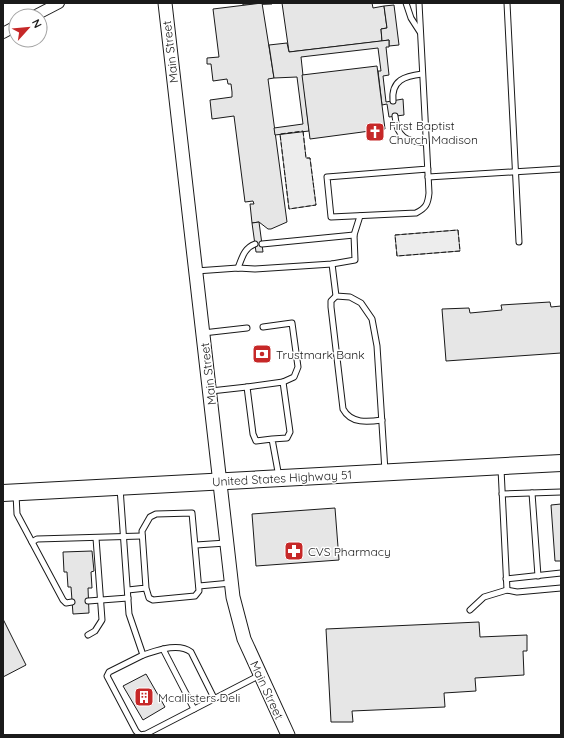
<svg xmlns="http://www.w3.org/2000/svg" width="564" height="738" viewBox="0 0 564 738" font-family="Quicksand,sans-serif">
  <style>
    .green { fill: #ededed; stroke: #6a6a6a }
    .building { fill: #e6e6e6; stroke: #1a1a1a }
    .lines { fill: none; stroke-linecap: round; stroke-linejoin: round }
    .service-casing { stroke: #1a1a1a; stroke-width: 7 }
    .minor-casing { stroke: #1a1a1a; stroke-width: 12 }
    .tertiary-casing { stroke: #1a1a1a; stroke-width: 15 }
    .primary-casing { stroke: #1a1a1a; stroke-width: 18 }
    .service { stroke: #fff; stroke-width: 5 }
    .minor { stroke: #fff; stroke-width: 10 }
    .tertiary { stroke: #fff; stroke-width: 13 }
    .primary { stroke: #fff; stroke-width: 16 }
    .fence { stroke: #1a1a1a; stroke-width: 1; stroke-dasharray: 5 2; stroke-linecap: butt }
    .labels { text-anchor: middle; dominant-baseline: central; stroke-width: 3; stroke-linejoin: round; paint-order: stroke }
    .street-label { font-size: 12px; fill: #1a1a1a; stroke: #fff }
    .poi-label { font-size: 12px; fill: #1a1a1a; stroke: #fff; text-anchor: start }
  </style>
  <rect width="100%" height="100%" fill="#fff"/>
  <!-- green -->
  <g class="green">
    <polygon points="303,131 306,158 310,158 316,205 289,209 280,134"/>
    <polygon points="458,230 460,251 397,256 395,235"/>
  </g>
  <!-- building -->
  <g class="building">
    <polygon points="243,3 272,3 272,4 243,5"/>
    <polygon points="262,3 274,78 268,79 287,222 271,229 268,229 259,222 252,223 250,204 254,204 253,201 245,202 234,116 212,119 210,100 232,97 232,92 231,84 228,84 227,79 213,81 211,64 207,64 207,58 219,57 213,9"/>
    <polygon points="282,3 372,3 373,8 384,6 387,28 381,29 382,41 289,52"/>
    <polygon points="394,5 399,45 389,46 389,40 382,41 381,29 387,28 384,6"/>
    <polygon points="389,40 389,47 386,47 389,75 383,76 386,102 403,99 404,115 389,117 387,104 382,105 378,71 381,71 378,48 301,57 309,131 275,135 274,128 303,124 297,77 274,78 269,45 287,43 289,52"/>
    <polygon points="377,66 385,129 310,139 302,75"/>
    <polygon points="259,222 263,252 256,252 252,223"/>
    <polygon points="550,302 551,307 561,306 561,353 446,361 442,309 469,308 470,313 502,310 501,305"/>
    <polygon points="561,504 561,561 555,561 551,505"/>
    <polygon points="335,508 339,560 256,566 252,514"/>
    <polygon points="92,551 94,571 91,572 92,588 88,588 89,613 73,614 71,587 68,587 67,572 64,572 63,552"/>
    <polygon points="3,619 26,665 3,677"/>
    <polygon points="479,622 480,637 527,635 527,651 523,651 524,675 475,678 476,691 444,693 445,707 352,711 353,722 331,722 326,629"/>
    <polygon points="146,674 165,707 143,720 123,686"/>
  </g>
  <g class="lines">
    <!-- service casing -->
    <g class="service-casing">
      <g id="service">
        <polyline points="406,3 411,18 420,32"/>
        <path d="M419 3 429 193C428 204 426 208 416 213L331 217 327 177 428 169"/>
        <polyline points="507,3 519,242"/>
        <path d="M393 101C391 80 405 76 422 74"/>
        <path d="M395 116C397 138 406 141 426 143"/>
        <polyline points="428,177 561,169"/>
        <polyline points="262,244 354,235"/>
        <polyline points="332,264 336,296 350,297 361,303 372,319 377,346 385,471"/>
        <path d="M238 268C242 258 244 248 255 244"/>
        <polyline points="196,271 238,268 255,269 332,264 355,260 354,235 360,216"/>
        <path d="M336 296 331 301V307L343 409C351 424 368 422 382 420"/>
        <polyline points="263,327 292,323 298,367 294,377 283,382"/>
        <polyline points="203,333 247,328"/>
        <polyline points="211,391 247,387"/>
        <polyline points="272,439 256,441 253,434 247,387 283,382 290,432 287,438 272,439 279,477"/>
        <polyline points="501,469 507,590"/>
        <polyline points="120,488 129,614 143,655 109,672 107,676 136,731 140,735 146,734 260,675"/>
        <polyline points="532,493 538,576"/>
        <polyline points="16,494 17,514 63,600 66,603 72,602"/>
        <polyline points="502,494 561,492"/>
        <polyline points="32,542 37,539 142,536"/>
        <polyline points="196,545 226,543"/>
        <polyline points="506,579 561,573"/>
        <polyline points="199,586 231,583"/>
        <polyline points="128,590 146,588 149,598 153,600 195,596 199,591 192,513 156,514 150,517 142,531 146,588"/>
        <polyline points="88,601 128,598"/>
        <polyline points="470,610 484,597 507,590 517,592 561,588"/>
        <polyline points="88,635 95,631 102,620 96,538"/>
        <polyline points="163,649 194,709"/>
        <path d="M143 655C156 651 178 642 191 652L214 698"/>
      </g>
    </g>
    <!-- minor casing -->
    <g class="minor-casing">
      <g id="minor">
        <polyline points="34,16 59,3"/>
        <polyline points="3,33 16,26"/>
      </g>
    </g>
    <!-- tertiary casing -->
    <g class="tertiary-casing">
      <polyline id="tertiary" points="165,3 233,597 244,639 288,735"/>
    </g>
    <!-- primary casing -->
    <g class="primary-casing">
      <polyline id="primary" points="3,493 561,463"/>
    </g>
    <!-- service -->
    <use href="#service" class="service"/>
    <!-- minor -->
    <use href="#minor" class="minor"/>
    <!-- tertiary -->
    <use href="#tertiary" class="tertiary"/>
    <!-- primary -->
    <use href="#primary" class="primary"/>
    <!-- fence -->
    <g class="fence">
      <polygon points="303,131 306,158 310,158 316,205 289,209 280,134"/>
      <polygon points="458,230 460,251 397,256 395,235"/>
    </g>
  </g>
  <!-- icons -->
  <defs>
    <g id="church-square" transform="scale(1)"><rect x="-9" y="-9" width="18" height="18" rx="4" fill="#c62828" stroke="#fff"/><path d="M-1.2-6h2.4v3.5h3.3v2.4h-3.3V6h-2.4V-.1h-3.3v-2.4h3.3Z" fill="#fff"/></g>
    <g id="bank-square" transform="scale(1)"><rect x="-9" y="-9" width="18" height="18" rx="4" fill="#c62828" stroke="#fff"/><path d="M-6-4H6V4H-6ZM0-2.3a2.3 2.3 0 1 0 0 4.6a2.3 2.3 0 1 0 0-4.6Z" fill="#fff"/></g>
    <g id="pharmacy-square" transform="scale(1)"><rect x="-9" y="-9" width="18" height="18" rx="4" fill="#c62828" stroke="#fff"/><path d="M-2-6h4v4h4v4h-4v4h-4v-4h-4v-4h4Z" fill="#fff"/></g>
    <g id="building-square" transform="scale(1)"><rect x="-9" y="-9" width="18" height="18" rx="4" fill="#c62828" stroke="#fff"/><path d="M-4-6H4V6H1V3H-1V6H-4ZM-2.5-4.3h1.7v1.8h-1.7ZM.8-4.3h1.7v1.8H.8ZM-2.5-1h1.7V.8h-1.7ZM.8-1h1.7V.8H.8Z" fill="#fff"/></g>
  </defs>
  <g fill-rule="evenodd">
    <use href="#church-square" x="375" y="132"/>
    <use href="#bank-square" x="262" y="354"/>
    <use href="#pharmacy-square" x="294" y="551"/>
    <use href="#building-square" x="144" y="697"/>
  </g>
  <g class="labels">
    <!-- street labels -->
    <g class="street-label">
      <text transform="translate(170 52) rotate(-97)">Main Street</text>
      <text transform="translate(208 374) rotate(-97)">Main Street</text>
      <text transform="translate(282 478) rotate(-3)">United States Highway 51</text>
      <text transform="translate(267 690) rotate(65)">Main Street</text>
    </g>
    <!-- poi labels -->
    <g class="poi-label">
      <text x="389" y="125">First Baptist<tspan x="389" dy="14">Church Madison</tspan></text>
      <text x="276" y="354">Trustmark Bank</text>
      <text x="308" y="551">CVS Pharmacy</text>
      <text x="158" y="697">Mcallisters Deli</text>
    </g>
  </g>
  <!-- border -->
  <rect width="564" height="738" fill="none" stroke="#1a1a1a" stroke-width="8"/>
  <!-- north arrow -->
  <g transform="translate(28 28) rotate(63)"><circle r="19" fill="#ffffff" stroke="#a3a3a3"/>
  <path d="M0-3L7 15L0 10L-7 15Z" fill="#c62828"/>
  <text y="-6" font-size="11" font-weight="bold" text-anchor="middle" fill="#1a1a1a">N</text>
  </g>
</svg>
